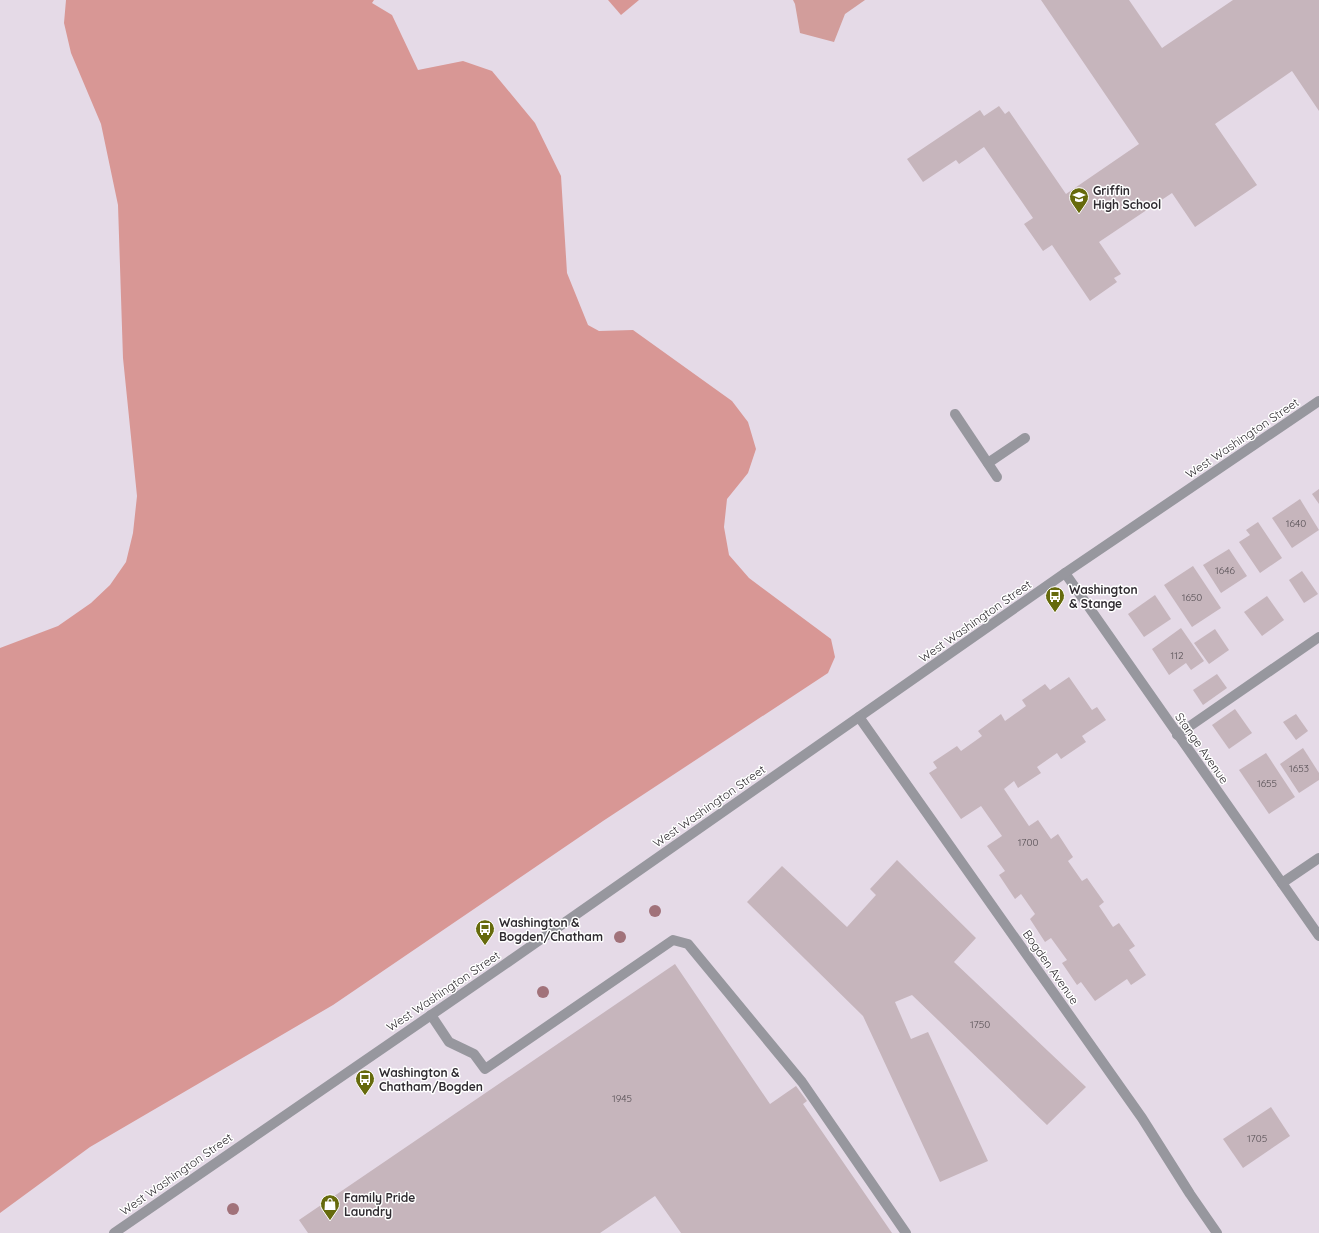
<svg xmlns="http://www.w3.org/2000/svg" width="1319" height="1233" viewBox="0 0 1319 1233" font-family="Quicksand,sans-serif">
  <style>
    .green { fill: #d29d9b }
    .forest { fill: #d89795 }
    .building { fill: #c6b5bc }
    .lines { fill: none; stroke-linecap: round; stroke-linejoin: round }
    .service { stroke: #97979e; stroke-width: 10 }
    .minor { stroke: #97979e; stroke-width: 10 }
    .tertiary { stroke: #97979e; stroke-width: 10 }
    .tree { fill: #a1727a }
    .labels { text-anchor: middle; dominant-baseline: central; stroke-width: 3; stroke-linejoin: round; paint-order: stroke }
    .number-label { font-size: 10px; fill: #554e53 }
    .poi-label { font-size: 12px; font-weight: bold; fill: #2f2b30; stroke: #fff; text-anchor: start }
    .street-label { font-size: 12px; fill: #2f2b30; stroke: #fff }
  </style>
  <rect width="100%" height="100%" fill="#e5dae7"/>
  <!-- green -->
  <polygon class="green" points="793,0 865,0 845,14 834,42 800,33 795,4"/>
  <!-- forest -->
  <g class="forest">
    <polygon points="66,0 374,0 372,3 392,15 418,70 463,61 492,71 535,123 561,176 567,273 588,325 599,331 633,330 732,401 748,422 756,449 748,473 727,499 724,527 729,555 749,578 831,639 835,657 828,673 603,821 333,1005 90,1147 0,1213 0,648 58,626 91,603 110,585 126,562 133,533 137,496 123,358 118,205 101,124 71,53 64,23"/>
    <polygon points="608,0 639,0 621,15"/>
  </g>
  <!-- building -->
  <g class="building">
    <polygon points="1041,0 1129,0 1162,48 1233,0 1319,0 1319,111 1292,71 1215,124 1257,185 1195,227 1172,193 1099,242 1121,274 1114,278 1117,282 1090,301 1052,245 1043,251 1024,224 1033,218 984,147 959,164 956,160 923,182 907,159 980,110 984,116 999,106 1005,114 1009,111 1066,194 1139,144"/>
    <polygon points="1319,489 1319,504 1312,494"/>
    <polygon points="1300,499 1319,530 1292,548 1272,518"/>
    <polygon points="1258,522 1282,558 1260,573 1239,542 1250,535 1246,530"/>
    <polygon points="1229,549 1247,576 1221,593 1203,565"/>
    <polygon points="1193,566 1221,608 1192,627 1164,585"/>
    <polygon points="1302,571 1318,594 1304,603 1289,580"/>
    <polygon points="1155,595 1171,619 1144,637 1128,614"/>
    <polygon points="1267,596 1284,620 1262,636 1244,612"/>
    <polygon points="1181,628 1204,661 1191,670 1186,663 1169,675 1152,649"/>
    <polygon points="1215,629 1229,650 1209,664 1194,643"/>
    <polygon points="1217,674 1227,688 1203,705 1193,690"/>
    <polygon points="1069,677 1092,710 1097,707 1106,720 1082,736 1086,742 1061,759 1057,753 1037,767 1041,773 1018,788 1014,781 1004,789 1029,826 1038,820 1051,839 1058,834 1073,857 1068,861 1082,881 1087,878 1104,902 1099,906 1113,927 1119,923 1135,946 1129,950 1146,975 1131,985 1127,979 1095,1001 1081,982 1077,985 1062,963 1067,960 1051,938 1045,942 1030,919 1035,914 1021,894 1015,899 999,875 1005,871 987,846 1002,836 981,806 961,819 929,773 937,768 933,762 957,746 961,751 982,736 978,731 1001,714 1005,721 1026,706 1022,700 1045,684 1050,690"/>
    <polygon points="1235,709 1252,733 1229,749 1212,725"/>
    <polygon points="1296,714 1308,731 1296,740 1283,722"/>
    <polygon points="1303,748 1319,773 1319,780 1299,793 1280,764"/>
    <polygon points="1266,753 1295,797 1269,814 1239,770"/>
    <polygon points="897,860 976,938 954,962 1086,1087 1047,1125 912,995 895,1002 911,1039 928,1032 988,1161 940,1182 863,1016 747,902 782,866 847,927 876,895 870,889"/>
    <polygon points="675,964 770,1104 796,1086 807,1101 803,1104 892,1233 681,1233 655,1196 600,1233 308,1233 299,1220"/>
    <polygon points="1271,1107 1290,1136 1243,1168 1223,1139"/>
  </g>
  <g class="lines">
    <!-- service -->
    <g class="service">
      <polyline points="955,414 997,477"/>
      <polyline points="988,463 1025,438"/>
      <polyline points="1177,735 1319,637"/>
      <polyline points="431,1015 449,1042 474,1054 485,1069 673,940 688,944 802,1082 906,1233"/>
    </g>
    <!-- minor -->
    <g class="minor">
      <polyline points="1065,573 1319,936"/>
      <polyline points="859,717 1142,1118 1190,1194 1217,1233"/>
      <polyline points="1282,883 1319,858"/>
    </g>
    <!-- tertiary -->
    <polyline class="tertiary" points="114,1233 501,967 1065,573 1319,401"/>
  </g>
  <!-- trees -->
  <g class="tree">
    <circle cx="655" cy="911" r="6"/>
    <circle cx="620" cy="937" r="6"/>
    <circle cx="543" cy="992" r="6"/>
    <circle cx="233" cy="1209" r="6"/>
  </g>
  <!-- icons -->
  <defs>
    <g id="school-pin" transform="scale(1)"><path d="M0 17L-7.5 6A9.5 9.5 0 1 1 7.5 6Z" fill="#666a0c" stroke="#fff"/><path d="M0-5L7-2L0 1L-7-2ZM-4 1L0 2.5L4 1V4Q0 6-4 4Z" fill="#fff"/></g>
    <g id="bus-pin" transform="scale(1)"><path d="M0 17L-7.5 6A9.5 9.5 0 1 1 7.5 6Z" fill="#666a0c" stroke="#fff"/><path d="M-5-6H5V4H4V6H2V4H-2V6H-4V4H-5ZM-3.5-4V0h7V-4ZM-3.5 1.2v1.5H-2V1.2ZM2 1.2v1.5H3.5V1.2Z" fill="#fff"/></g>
    <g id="shop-pin" transform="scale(1)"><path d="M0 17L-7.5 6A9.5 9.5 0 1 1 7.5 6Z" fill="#666a0c" stroke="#fff"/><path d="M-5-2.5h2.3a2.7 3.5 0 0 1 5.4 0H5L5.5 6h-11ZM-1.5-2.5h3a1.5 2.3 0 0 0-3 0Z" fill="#fff"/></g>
  </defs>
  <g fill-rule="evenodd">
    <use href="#school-pin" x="1079" y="197"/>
    <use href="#bus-pin" x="1055" y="596"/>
    <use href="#bus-pin" x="485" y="929"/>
    <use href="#bus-pin" x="365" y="1079"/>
    <use href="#shop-pin" x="330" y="1204"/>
  </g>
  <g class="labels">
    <!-- number labels -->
    <g class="number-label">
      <text x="1296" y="523">1640</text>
      <text x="1225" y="570">1646</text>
      <text x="1192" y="597">1650</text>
      <text x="1177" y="655">112</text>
      <text x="1299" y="768">1653</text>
      <text x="1267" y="783">1655</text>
      <text x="1028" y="842">1700</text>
      <text x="980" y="1024">1750</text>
      <text x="622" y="1098">1945</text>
      <text x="1257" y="1138">1705</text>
    </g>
    <!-- poi labels -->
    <g class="poi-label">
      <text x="1093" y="190">Griffin<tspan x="1093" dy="14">High School</tspan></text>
      <text x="1069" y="589">Washington<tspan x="1069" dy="14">&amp; Stange</tspan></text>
      <text x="499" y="922">Washington &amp;<tspan x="499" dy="14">Bogden/Chatham</tspan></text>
      <text x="379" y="1072">Washington &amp;<tspan x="379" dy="14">Chatham/Bogden</tspan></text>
      <text x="344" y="1197">Family Pride<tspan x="344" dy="14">Laundry</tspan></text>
    </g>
    <!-- street labels -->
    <g class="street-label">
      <text transform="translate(1242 438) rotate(-34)">West Washington Street</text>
      <text transform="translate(975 621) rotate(-35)">West Washington Street</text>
      <text transform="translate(1202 748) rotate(55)">Stange Avenue</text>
      <text transform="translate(709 806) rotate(-35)">West Washington Street</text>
      <text transform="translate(1051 967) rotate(55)">Bogden Avenue</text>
      <text transform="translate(443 991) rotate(-34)">West Washington Street</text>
      <text transform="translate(176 1174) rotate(-35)">West Washington Street</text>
    </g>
  </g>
</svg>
